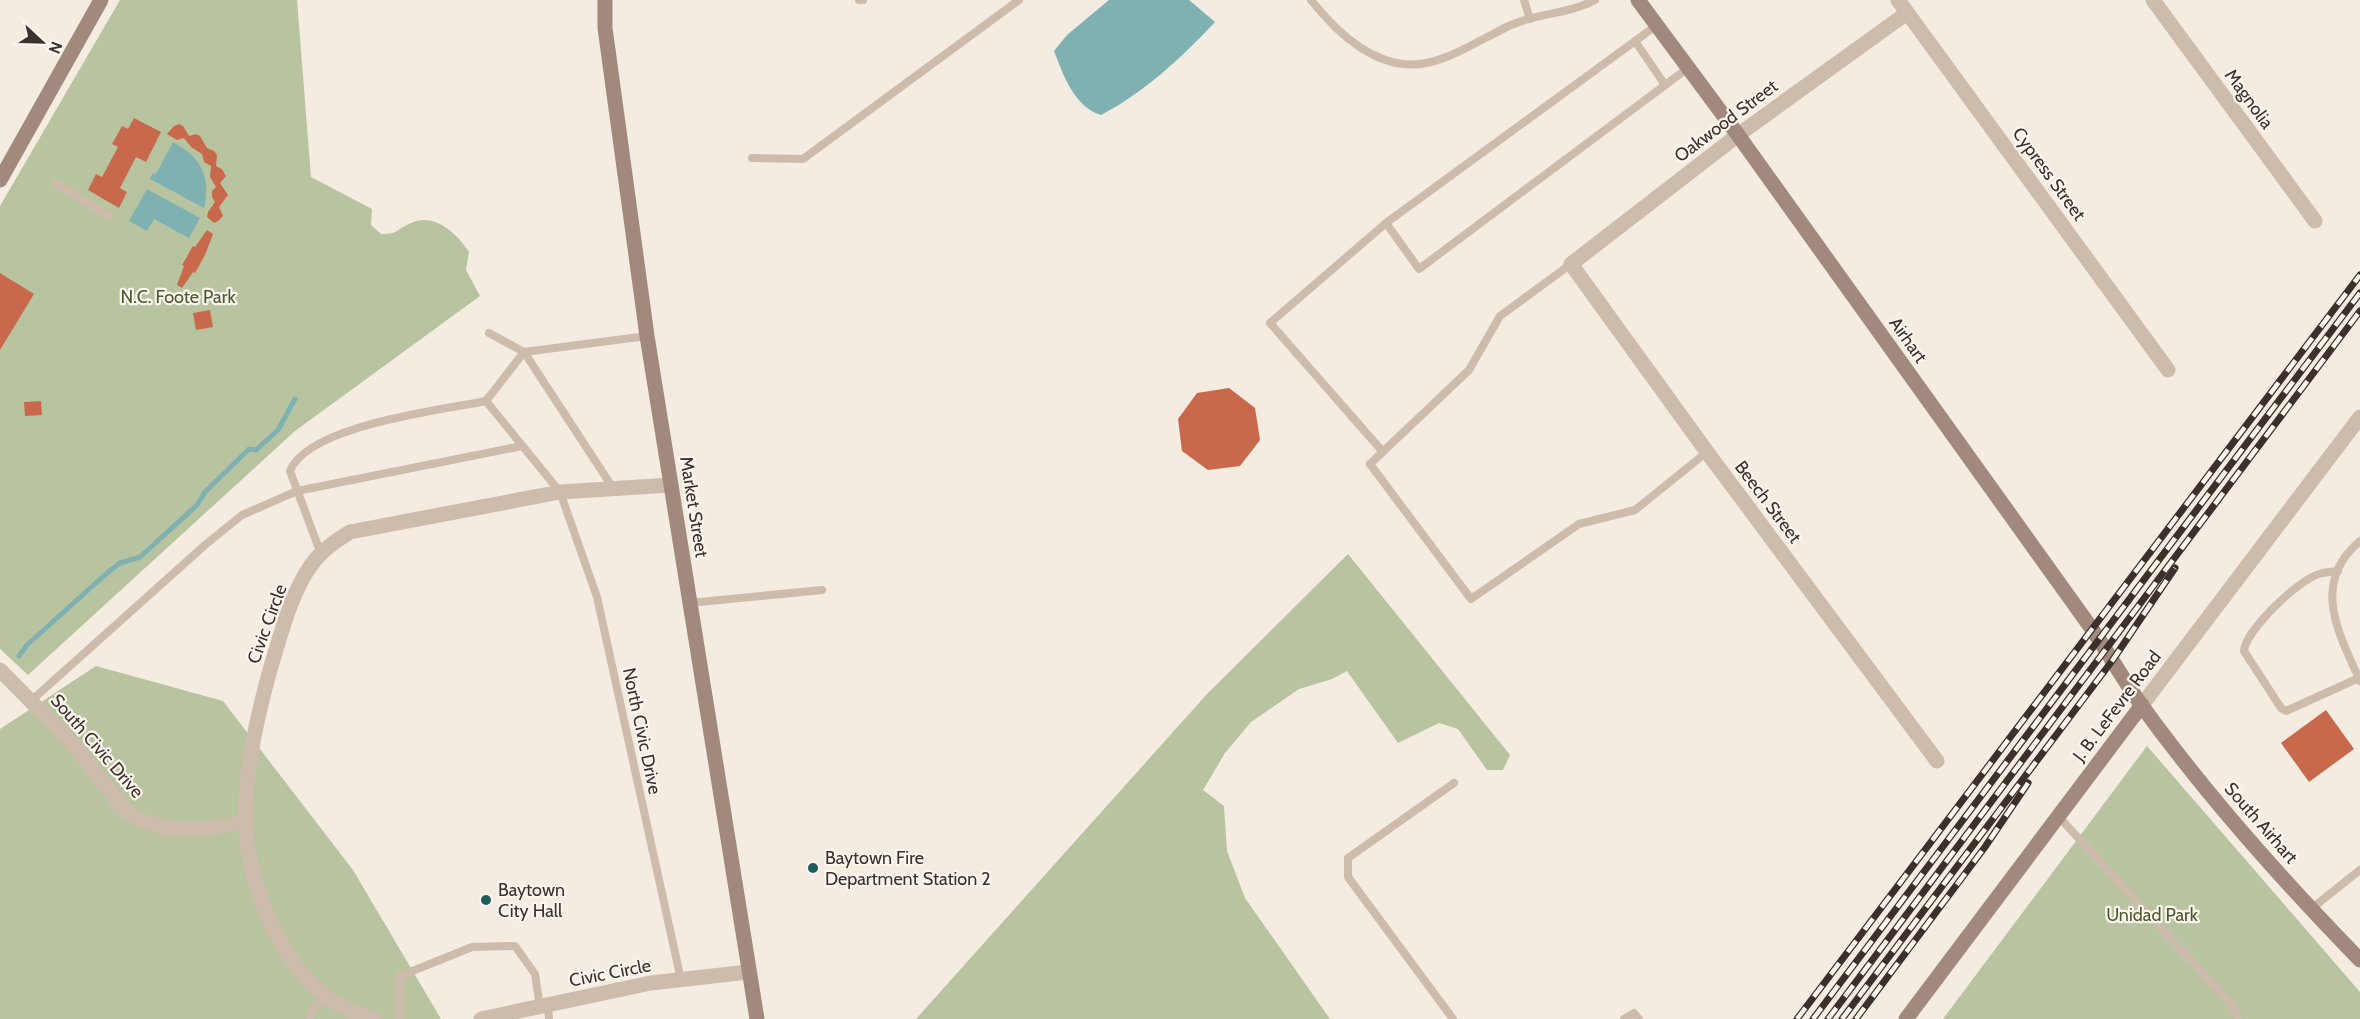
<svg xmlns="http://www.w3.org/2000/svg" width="2360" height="1019" viewBox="0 0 2360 1019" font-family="Cabin,sans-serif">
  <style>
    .green { fill: #b8c4a0 }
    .water { fill: #7fb0b2 }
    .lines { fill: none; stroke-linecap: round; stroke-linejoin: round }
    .stream { stroke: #7fb0b2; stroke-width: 5 }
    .building { fill: #c8694b }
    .lane { stroke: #cdbbac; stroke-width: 8 }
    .street { stroke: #cdbbac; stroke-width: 15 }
    .secondary { stroke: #a18a7d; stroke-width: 15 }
    .rail-casing { stroke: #3b302b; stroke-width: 7 }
    .rail { stroke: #fbf5ee; stroke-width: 4.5; stroke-dasharray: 14; stroke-linecap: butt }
    .poi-dot { fill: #1f5a5e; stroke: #fbf5ee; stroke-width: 2 }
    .labels { text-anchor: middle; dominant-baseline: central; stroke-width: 4.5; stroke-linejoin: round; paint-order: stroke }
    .street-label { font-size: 18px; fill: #3b302b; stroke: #fbf5ee }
    .park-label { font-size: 18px; fill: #4a5a2e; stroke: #fbf5ee }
    .poi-label { font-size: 18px; fill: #3b302b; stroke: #fbf5ee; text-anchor: start }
  </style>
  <rect width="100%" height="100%" fill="#f4ebe1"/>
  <!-- green -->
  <g class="green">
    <path d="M120 0H297L311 177 372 209 371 225 381 234C400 234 396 229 411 223 435 212 457 234 469 252L466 270 480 296 295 431 28 675 0 649V206Z"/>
    <polygon points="1348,554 1510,755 1503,770 1487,770 1458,729 1439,723 1398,743 1347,671 1332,679 1299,689 1251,722 1225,753 1203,790 1224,806 1227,851 1245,898 1330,1019 916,1019 1207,694"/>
    <polygon points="96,666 223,701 353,870 441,1019 0,1019 0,729"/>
    <polygon points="2147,746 2360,992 2360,1019 1943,1019"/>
  </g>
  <!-- water -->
  <g class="water">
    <path d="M1109 0H1189L1215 22C1181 58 1145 92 1101 115 1074 107 1063 74 1054 51L1067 35Z"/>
    <path d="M173 142C202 158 211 177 204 208L150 179 153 173 156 174Z"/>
    <polygon points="147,189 200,218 189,238 154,219 147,231 129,221"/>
  </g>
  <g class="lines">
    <!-- stream -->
    <polyline class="stream" points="19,656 27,645 107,573 120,563 140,557 197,505 205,492 249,449 256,450 278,430 295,399"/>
  </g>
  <!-- building -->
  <g class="building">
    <polygon points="134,118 161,132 146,162 136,157 120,188 127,192 119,208 88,190 96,174 102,177 118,147 112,144 122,126 128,129"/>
    <polygon points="179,124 183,126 189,136 196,134 200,136 207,148 214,151 217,155 216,166 222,169 226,176 220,183 228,195 219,207 223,216 218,221 214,223 207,217 208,212 215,202 212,197 212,191 216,187 210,177 211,166 204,162 202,154 191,147 184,138 177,140 167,134 174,126"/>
    <polygon points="207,230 213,234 205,255 195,273 193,272 182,288 177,285 184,266 182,265 193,246 195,247"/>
    <polygon points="0,273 34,294 0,350"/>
    <polygon points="210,310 213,327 196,330 193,313"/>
    <polygon points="1229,388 1255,408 1260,440 1240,466 1208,470 1182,451 1178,419 1197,393"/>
    <polygon points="41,401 42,415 25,416 24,402"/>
    <polygon points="2326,710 2354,749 2309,782 2281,743"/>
  </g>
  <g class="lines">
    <!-- lane -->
    <g class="lane">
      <polyline points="859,0 863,0"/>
      <path d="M1311 0C1337 33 1379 73 1427 63 1457 56 1483 38 1511 25 1538 13 1569 14 1595 0"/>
      <polyline points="1524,0 1530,19"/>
      <polyline points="1657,25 1386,223 1419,269 1688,68"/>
      <polyline points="1635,41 1665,85"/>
      <polyline points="752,158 803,159 1019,0"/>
      <polyline points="56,184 110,216"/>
      <polyline points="1571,264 1500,316 1469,370 1370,464 1471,599 1579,524 1635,510 1707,452"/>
      <polyline points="489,333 524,352 613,488"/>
      <polyline points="486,401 560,492 597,597 681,980"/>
      <polyline points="1383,452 1270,323 1386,223"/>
      <path d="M321 554 290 471C308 425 442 410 486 401L524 352 647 336"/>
      <path d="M2338 571C2332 572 2325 572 2319 574 2298 580 2246 630 2244 651L2281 708 2286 711 2359 678"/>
      <polyline points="689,603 822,590"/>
      <path d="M2360 681C2339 634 2310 583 2360 541"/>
      <polyline points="32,700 205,545 242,515 297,491 522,446"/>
      <polyline points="2059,817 2232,1005 2238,1019"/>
      <polyline points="2311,909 2360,870"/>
      <polyline points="548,1005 549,1019"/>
      <polyline points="309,1019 312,1010 326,997"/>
      <polyline points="400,1019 400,976 472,947 515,946 535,974 540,1007"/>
      <polyline points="1453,1019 1348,877 1348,858 1454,783"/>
      <polyline points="1624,1019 1634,1013 1639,1019"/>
    </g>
    <!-- street -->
    <g class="street">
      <polyline points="1898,0 2168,370"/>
      <polyline points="2153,0 2315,221"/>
      <polyline points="1907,13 1738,135 1571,264 1707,452 1937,761"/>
      <path d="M0 670 73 744 124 809C156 836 209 831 246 821"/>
      <polyline points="2142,705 2360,417"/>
      <path d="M374 1019C357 1013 340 1007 325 996 280 960 250 888 246 831 243 778 256 721 270 670 280 637 291 592 312 564 322 550 335 541 350 532L560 492 671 485"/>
      <polyline points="481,1019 651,983 748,972"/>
    </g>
    <!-- secondary -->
    <g class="secondary">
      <polyline points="605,0 605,28 647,336 757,1019"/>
      <path d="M1638 0 1738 135 2092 629C2109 654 2124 681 2142 706 2207 796 2282 880 2360 960"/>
      <polyline points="0,180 101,0"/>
      <polyline points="1906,1019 2142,705"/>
    </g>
    <!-- rail casing -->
    <g class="rail-casing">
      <g id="rail">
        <polyline points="1797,1019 2360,275"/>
        <polyline points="1813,1019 2360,293"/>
        <polyline points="1828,1019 2360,311"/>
        <polyline points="1842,1019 2112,661 2175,568"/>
        <polyline points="1856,1019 1985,847 2028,783"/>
      </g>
    </g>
    <!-- rail -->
    <use href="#rail" class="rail"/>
  </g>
  <!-- markers -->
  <g class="poi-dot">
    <circle cx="813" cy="868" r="6"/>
    <circle cx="486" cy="900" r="6"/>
  </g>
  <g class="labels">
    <!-- street labels -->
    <g class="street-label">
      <text transform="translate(2249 99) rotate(54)">Magnolia</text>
      <text transform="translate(1726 121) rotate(-37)">Oakwood Street</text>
      <text transform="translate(2049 174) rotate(54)">Cypress Street</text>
      <text transform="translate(1908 340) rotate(55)">Airhart</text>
      <text transform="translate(1768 502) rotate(53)">Beech Street</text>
      <text transform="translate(694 507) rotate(81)">Market Street</text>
      <text transform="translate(267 624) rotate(-70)">Civic Circle</text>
      <text transform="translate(2117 706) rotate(-53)">J. B. LeFevre Road</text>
      <text transform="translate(642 731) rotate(78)">North Civic Drive</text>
      <text transform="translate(97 746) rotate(49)">South Civic Drive</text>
      <text transform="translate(2261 823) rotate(49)">South Airhart</text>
      <text transform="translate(610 973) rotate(-11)">Civic Circle</text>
    </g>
    <!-- park labels -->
    <g class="park-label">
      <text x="178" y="297">N.C. Foote Park</text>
      <text x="2152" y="915">Unidad Park</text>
    </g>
    <!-- poi labels -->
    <g class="poi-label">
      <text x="825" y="858">Baytown Fire<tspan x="825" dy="21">Department Station 2</tspan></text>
      <text x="498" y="890">Baytown<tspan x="498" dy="21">City Hall</tspan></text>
    </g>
  </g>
  <!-- north arrow -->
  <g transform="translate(42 42) rotate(112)" stroke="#fbf5ee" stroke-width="4.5" paint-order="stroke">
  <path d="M0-4.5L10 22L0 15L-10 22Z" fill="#3b302b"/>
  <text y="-9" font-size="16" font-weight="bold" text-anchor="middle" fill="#3b302b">N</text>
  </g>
</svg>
